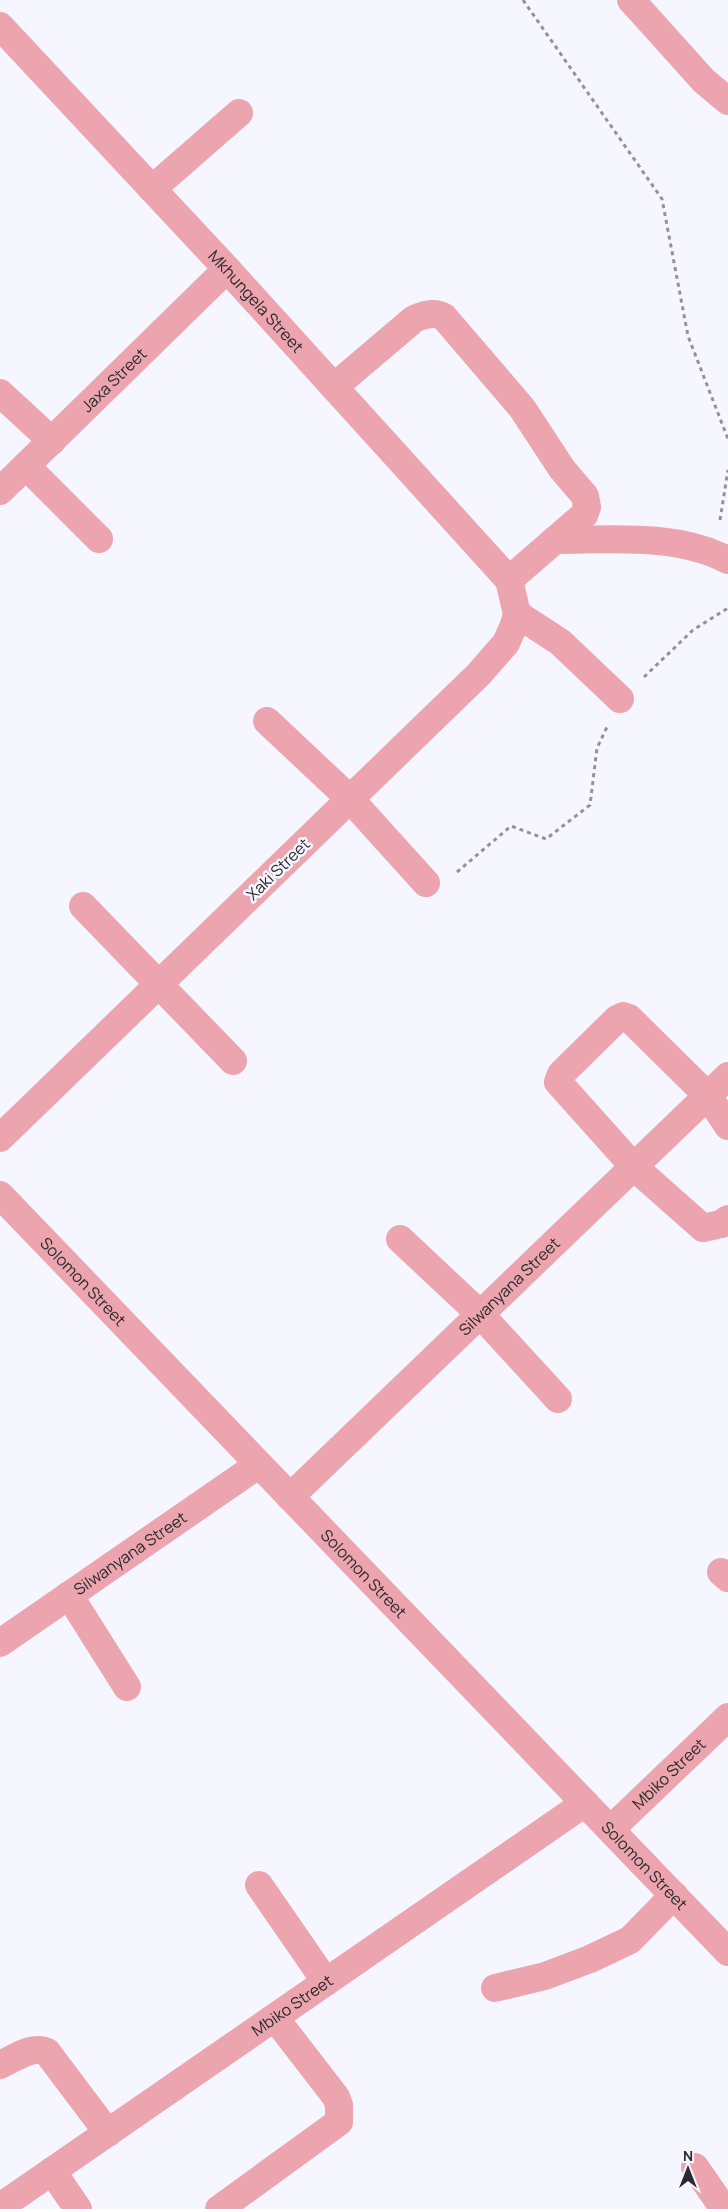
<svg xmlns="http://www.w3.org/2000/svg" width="728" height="2209" viewBox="0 0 728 2209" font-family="Manrope,sans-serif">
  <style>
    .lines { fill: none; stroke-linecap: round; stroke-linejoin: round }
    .path { stroke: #929399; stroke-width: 3; stroke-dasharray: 4 4; stroke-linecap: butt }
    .minor { stroke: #eca4ae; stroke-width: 28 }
    .labels { text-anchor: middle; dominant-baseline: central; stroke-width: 5; stroke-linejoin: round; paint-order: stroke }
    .street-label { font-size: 16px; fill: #2a2a2e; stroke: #f5f6ff }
  </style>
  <rect width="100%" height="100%" fill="#f5f6ff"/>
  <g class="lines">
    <!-- path -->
    <g class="path">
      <polyline points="523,0 662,199 688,336 728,439"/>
      <polyline points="720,520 728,470"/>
      <polyline points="644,677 693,630 728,608"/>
      <polyline points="457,872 511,826 546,839 590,805 597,748 607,727"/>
    </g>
    <!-- minor -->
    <g class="minor">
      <polyline points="631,0 704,81 728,101"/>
      <path id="s1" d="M0 26 227 269 509 580 517 614 514 625 506 643 479 674 0 1138"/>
      <polyline points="152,189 239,113"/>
      <path d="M334 387 414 319C423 315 434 311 444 317L522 408 562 469 585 496 587 507 584 515 509 580"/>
      <polyline points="0,393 52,441"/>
      <polyline points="26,466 99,539"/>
      <path id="s2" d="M0 491 227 269"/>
      <path d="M555 540C612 540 676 533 728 560"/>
      <polyline points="517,614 560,642 620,699"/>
      <polyline points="267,721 350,799 426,883"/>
      <polyline points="83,906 233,1061"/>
      <polyline points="728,1126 708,1096 629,1018 623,1016 617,1019 561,1074 558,1082 634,1167 703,1228 721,1224 728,1219"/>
      <path id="s3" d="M0 1195 728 1952"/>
      <polyline points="400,1239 480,1314 558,1399"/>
      <path id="s4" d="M290 1497 728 1076"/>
      <polyline points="721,1572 728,1578"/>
      <polyline points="69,1595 127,1687"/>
      <path id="s5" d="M0 1643 258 1465"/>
      <path id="s6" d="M611 1829 728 1717"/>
      <polyline points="259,1885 326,1982"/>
      <polyline points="495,1988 545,1976 590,1959 630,1940 674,1895"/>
      <path d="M0 2065C15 2058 32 2045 47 2052L108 2133"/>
      <polyline points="695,2167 724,2209"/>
      <polyline points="52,2171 78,2209"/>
      <path id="s7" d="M0 2207 585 1803"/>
      <polyline points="219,2209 339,2122 339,2105 336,2097 275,2018"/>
    </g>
  </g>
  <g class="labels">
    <!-- street labels -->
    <g class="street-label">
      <text stroke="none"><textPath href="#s1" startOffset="376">Mkhungela Street</textPath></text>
      <text stroke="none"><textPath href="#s2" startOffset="159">Jaxa Street</textPath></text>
      <text transform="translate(278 869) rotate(-44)">Xaki Street</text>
      <text stroke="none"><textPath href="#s3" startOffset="120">Solomon Street</textPath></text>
      <text stroke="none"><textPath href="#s4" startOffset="304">Silwanyana Street</textPath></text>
      <text stroke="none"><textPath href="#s5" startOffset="158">Silwanyana Street</textPath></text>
      <text stroke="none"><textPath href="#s3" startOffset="525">Solomon Street</textPath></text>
      <text stroke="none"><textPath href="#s6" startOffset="80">Mbiko Street</textPath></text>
      <text stroke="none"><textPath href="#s3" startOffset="930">Solomon Street</textPath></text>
      <text stroke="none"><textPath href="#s7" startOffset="355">Mbiko Street</textPath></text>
    </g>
  </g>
  <!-- north arrow -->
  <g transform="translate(688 2169)" stroke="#f5f6ff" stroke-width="4" paint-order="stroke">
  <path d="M0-4L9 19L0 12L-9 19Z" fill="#2a2a2e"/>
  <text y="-8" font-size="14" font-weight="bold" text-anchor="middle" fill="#2a2a2e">N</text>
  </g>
</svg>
